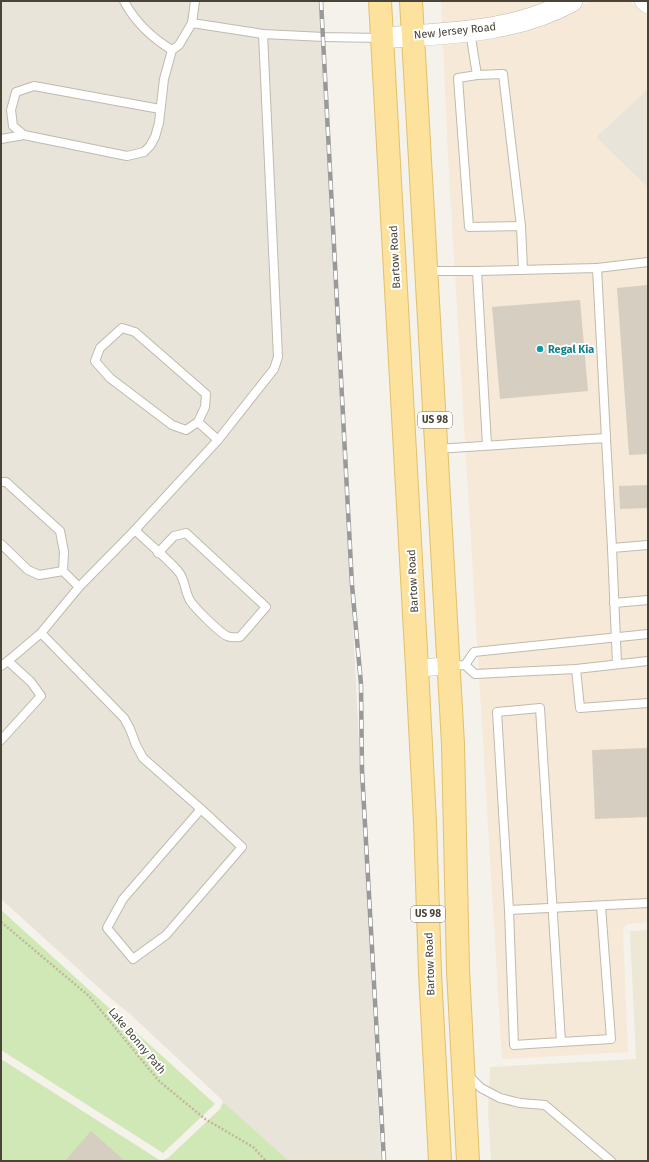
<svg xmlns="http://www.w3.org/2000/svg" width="649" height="1162" viewBox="0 0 649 1162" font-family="'Fira Sans',sans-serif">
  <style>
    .residential { fill: #e9e4d9 }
    .commercial { fill: #f6e9d7 }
    .education { fill: #ede7d5 }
    .green { fill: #d0e8b5 }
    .building { fill: #d6cec0 }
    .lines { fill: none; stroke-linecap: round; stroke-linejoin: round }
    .service-casing { stroke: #c0baad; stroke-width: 10 }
    .minor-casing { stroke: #c0baad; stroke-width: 18 }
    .tertiary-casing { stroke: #c0baad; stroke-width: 22 }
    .primary-casing { stroke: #e2c06b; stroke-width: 24 }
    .path { stroke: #c2b69e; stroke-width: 2.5; stroke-dasharray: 2 2; stroke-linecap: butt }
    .service { stroke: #fff; stroke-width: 8 }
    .minor { stroke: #fff; stroke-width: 17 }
    .tertiary { stroke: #fff; stroke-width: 21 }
    .primary { stroke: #fce29c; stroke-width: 22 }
    .rail-casing { stroke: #999; stroke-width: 4.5 }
    .rail { stroke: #fff; stroke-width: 3; stroke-dasharray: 9; stroke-linecap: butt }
    .culture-dot { fill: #0f9aa8; stroke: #fff; stroke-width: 1.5 }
    .labels { text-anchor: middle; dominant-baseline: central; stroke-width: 4; stroke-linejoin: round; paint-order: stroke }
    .shield { fill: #fff; stroke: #807b74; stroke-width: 1 }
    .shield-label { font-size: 10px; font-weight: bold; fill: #494338 }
    .street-label { font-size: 11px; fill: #494338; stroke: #fff }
    .culture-label { font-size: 11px; font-weight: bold; fill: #0d838f; stroke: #fff; text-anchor: start }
  </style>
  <rect width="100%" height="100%" fill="#f5f2eb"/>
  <!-- residential -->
  <g class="residential">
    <polygon points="1,1 320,1 381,1161 289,1161 237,1116 223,1102 220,1098 130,1014 108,996 1,899"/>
    <polygon points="648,89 648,188 596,137"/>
  </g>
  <!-- commercial -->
  <g class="commercial">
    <polygon points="441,1 552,1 503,17 442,24"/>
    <polygon points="590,1 629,1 648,17 648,89 596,137 648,188 648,922 628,924 624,927 623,932 628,1052 502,1059 448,158 443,42 568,13"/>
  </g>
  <!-- education -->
  <polygon class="education" points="648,930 648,1161 491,1161 488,1113 490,1067 636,1059 630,931"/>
  <!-- green -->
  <g class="green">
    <polygon points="1,910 215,1104 163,1153 1,1050"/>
    <polygon points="1,1059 161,1161 168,1158 220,1109 223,1102 289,1161 1,1161"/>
  </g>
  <!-- building -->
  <g class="building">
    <polygon points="648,285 648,454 629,455 617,288"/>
    <polygon points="580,300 588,391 500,399 492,307"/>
    <polygon points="648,485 648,508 620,509 619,486"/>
    <polygon points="648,748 648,817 595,819 592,750"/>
    <polygon points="91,1131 125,1161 65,1161"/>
  </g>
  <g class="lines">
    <!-- service casing -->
    <g class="service-casing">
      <g id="service">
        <path d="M124 1C135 22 152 38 172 50"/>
        <polyline points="192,23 263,34 324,37 381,38"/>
        <polyline points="470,32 477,75 458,78 469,227 521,226 523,270"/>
        <polyline points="477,75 503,74 521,226"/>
        <polyline points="160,109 34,86 16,92 11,110 13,126 24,135 127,156 144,152 150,146 155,137 159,123 164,79 172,50 179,45 192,23 195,1"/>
        <polyline points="1,139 24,135"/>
        <polyline points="597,268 648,262"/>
        <polyline points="427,271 477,271 487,445"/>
        <polyline points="477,271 597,268 606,438"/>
        <polyline points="198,422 205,407 206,394 135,332 122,328 100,348 95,361 110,378 172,425 186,430 198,422 218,440"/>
        <polyline points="436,449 606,438 612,548"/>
        <polyline points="1,482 6,482 60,531 64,552 63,571 79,587"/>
        <path d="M135 530C149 544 165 556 178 571 186 580 184 592 191 602 196 609 220 633 227 636 231 638 235 637 240 637L266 607 186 533 174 536 158 553"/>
        <polyline points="1,544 28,570 39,575 63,571"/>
        <polyline points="614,603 648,600"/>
        <polyline points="41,633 124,718 130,729 136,745 143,758 201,809"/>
        <polyline points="8,661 41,633 79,587 135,530 218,440 274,369 278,357 263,34"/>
        <polyline points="617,664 612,548 648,545"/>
        <polyline points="465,665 474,652 648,634"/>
        <polyline points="1,666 8,661 31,682 41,696 1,740"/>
        <polyline points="449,666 465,665 475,674 576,669 648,661"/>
        <polyline points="576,669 580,708 648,703"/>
        <polygon points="201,809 242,847 166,935 133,959 107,928 123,899"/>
        <polyline points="509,910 648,903"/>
        <polyline points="561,1042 514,1045 509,910 497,712 540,708 561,1042 611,1039 601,906"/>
        <polyline points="469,1076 481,1088 500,1098 520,1103 545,1105 611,1161"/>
      </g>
    </g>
    <!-- minor casing -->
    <g class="minor-casing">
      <g id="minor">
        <polyline points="643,1 648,5"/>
        <polyline points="417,668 449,666"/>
      </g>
    </g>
    <!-- tertiary casing -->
    <g class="tertiary-casing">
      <path id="tertiary" d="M382 38C447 33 514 33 572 1"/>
    </g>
    <!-- primary casing -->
    <g class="primary-casing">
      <g id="primary">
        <polyline points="380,1 417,668 425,822 430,973 440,1161"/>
        <polyline points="411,1 453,744 458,970 468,1161"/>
      </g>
    </g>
    <!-- path -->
    <polyline class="path" points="1,922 89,996 159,1081 205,1119 253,1147 266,1161"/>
    <!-- service -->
    <use href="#service" class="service"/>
    <!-- minor -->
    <use href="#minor" class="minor"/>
    <!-- tertiary -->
    <use href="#tertiary" class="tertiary"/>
    <!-- primary -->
    <use href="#primary" class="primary"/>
    <!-- rail casing -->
    <g class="rail-casing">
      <polyline id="rail" points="321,1 352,585 361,684 362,771 384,1161"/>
    </g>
    <!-- rail -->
    <use href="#rail" class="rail"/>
  </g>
  <!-- markers -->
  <circle class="culture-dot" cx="540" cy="349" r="4"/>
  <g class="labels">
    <!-- shield labels -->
    <g class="shield">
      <rect x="418" y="412" width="34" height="16" rx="3"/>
      <rect x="411" y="906" width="34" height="16" rx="3"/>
    </g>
    <g class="shield-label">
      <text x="435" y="420">US 98</text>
      <text x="428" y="914">US 98</text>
    </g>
    <!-- street labels -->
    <g class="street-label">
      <text transform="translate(455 31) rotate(-6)">New Jersey Road</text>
      <text transform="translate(395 257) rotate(-93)">Bartow Road</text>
      <text transform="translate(413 581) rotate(-93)">Bartow Road</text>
      <text transform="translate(430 964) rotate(-92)">Bartow Road</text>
      <text transform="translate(137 1041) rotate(50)">Lake Bonny Path</text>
    </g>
    <!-- culture labels -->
    <g class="culture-label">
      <text x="548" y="349">Regal Kia</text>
    </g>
  </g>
  <!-- border -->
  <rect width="649" height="1162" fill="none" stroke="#494338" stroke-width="4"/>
</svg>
